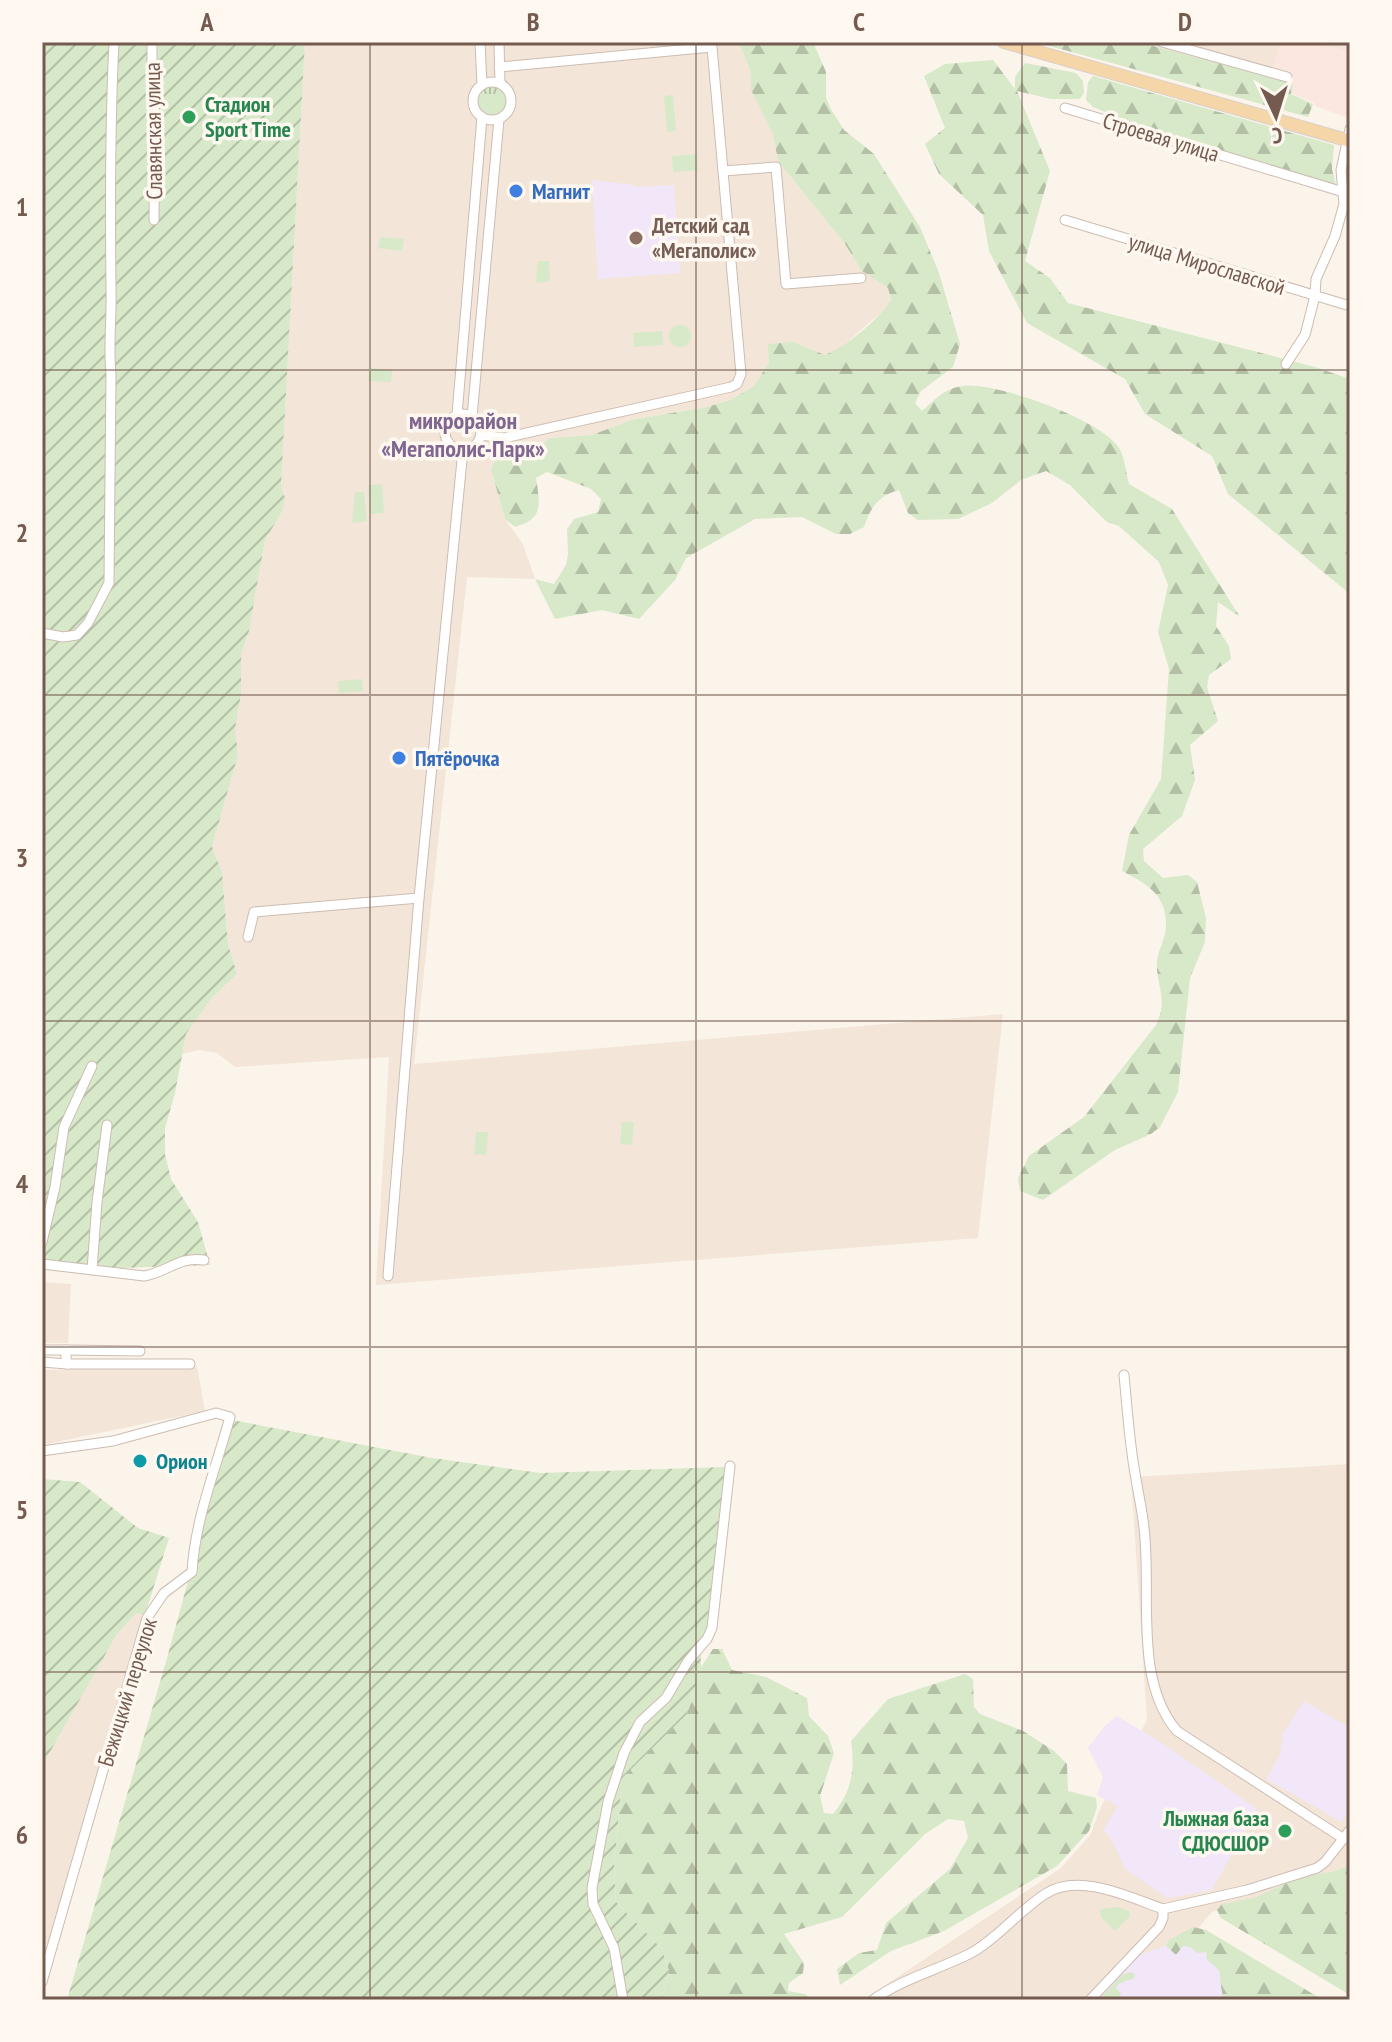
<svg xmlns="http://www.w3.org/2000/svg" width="1392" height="2042" viewBox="0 0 1392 2042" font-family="'PT Sans Narrow',sans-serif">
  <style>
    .residential { fill: #f3e6d9 }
    .commercial { fill: #fbe7df }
    .education { fill: #f1e7f8 }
    .grass { fill: url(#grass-tufts) }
    .forest { fill: url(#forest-firs) }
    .park { fill: #d7e9c9 }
    .garden { fill: url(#garden-furrows) }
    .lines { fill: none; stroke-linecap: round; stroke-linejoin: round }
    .minor-casing { stroke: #cdbcb1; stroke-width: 11 }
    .major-casing { stroke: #d8d1ce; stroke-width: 14 }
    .minor { stroke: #fff; stroke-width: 9 }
    .major { stroke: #f5d6a8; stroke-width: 12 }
    .grid { fill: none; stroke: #755b4f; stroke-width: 2; stroke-opacity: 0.55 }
    .leisure-dot { fill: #2e9e5b; stroke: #fef8f1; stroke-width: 3 }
    .shop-dot { fill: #3f7fe0; stroke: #fef8f1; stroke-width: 3 }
    .education-dot { fill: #8d6e63; stroke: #fef8f1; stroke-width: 3 }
    .culture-dot { fill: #0f9aa8; stroke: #fef8f1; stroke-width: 3 }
    .labels { text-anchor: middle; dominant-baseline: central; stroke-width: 7; stroke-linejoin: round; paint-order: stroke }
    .leisure-label { font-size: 22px; font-weight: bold; fill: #27864d; stroke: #fef8f1; text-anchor: start }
    .street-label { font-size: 22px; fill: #755b4f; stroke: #fef8f1 }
    .shop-label { font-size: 22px; font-weight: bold; fill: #366cbe; stroke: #fef8f1; text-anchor: start }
    .education-label { font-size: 22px; font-weight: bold; fill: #785e54; stroke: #fef8f1; text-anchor: start }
    .culture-label { font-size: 22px; font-weight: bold; fill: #0d838f; stroke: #fef8f1; text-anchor: start }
    .neighbourhood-label { font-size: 24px; font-weight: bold; fill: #816690; stroke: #fef8f1 }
    .neatline { fill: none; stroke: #755b4f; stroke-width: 3 }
    .grid-label { font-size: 26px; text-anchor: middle; font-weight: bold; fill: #755b4f }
  </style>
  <defs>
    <pattern id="grass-tufts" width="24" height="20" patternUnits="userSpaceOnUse" patternTransform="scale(2)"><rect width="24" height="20" fill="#d7e9c9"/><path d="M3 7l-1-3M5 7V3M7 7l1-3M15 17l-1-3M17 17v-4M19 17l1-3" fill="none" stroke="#b3c0a6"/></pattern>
    <pattern id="forest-firs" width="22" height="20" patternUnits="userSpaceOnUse" patternTransform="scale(2)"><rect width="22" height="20" fill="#d7e9c9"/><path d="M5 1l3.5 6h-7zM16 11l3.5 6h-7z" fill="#b3c0a6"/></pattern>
    <pattern id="garden-furrows" width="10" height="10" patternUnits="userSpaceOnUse" patternTransform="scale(2)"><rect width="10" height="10" fill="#d7e9c9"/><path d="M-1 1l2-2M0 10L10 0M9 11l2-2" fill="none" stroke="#b3c0a6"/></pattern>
  </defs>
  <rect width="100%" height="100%" fill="#fbf4ea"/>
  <!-- residential -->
  <g class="residential">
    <polygon points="305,42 738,42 750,69 751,90 773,134 778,161 845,244 862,271 888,288 891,300 884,310 837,351 825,355 793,342 769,363 753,388 730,400 707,407 631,420 592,435 549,438 535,450 497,459 491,469 505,519 523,544 535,579 467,577 414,1064 1003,1014 978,1238 376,1285 389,1057 235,1067 217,1053 199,1050 182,1054 186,1034 211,999 237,974 228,944 222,872 212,847 238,755 235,729 241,694 241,655 249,631 265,540 283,510 285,498 281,486"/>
    <polygon points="1157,42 1350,42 1350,92"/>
    <polygon points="42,1282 71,1284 68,1343 42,1343"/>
    <polygon points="197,1366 205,1411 42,1445 42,1370"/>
    <polygon points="1350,1464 1350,1871 1212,1912 1189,1939 1124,2000 863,2000 1061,1868 1091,1834 1099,1811 1147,1720 1131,1477"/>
    <polygon points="136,1612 145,1615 42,1970 42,1766 117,1634"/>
  </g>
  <!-- commercial -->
  <polygon class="commercial" points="1280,42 1315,42 1350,52 1350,106 1346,117 1315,106 1314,103 1291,93 1293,74 1273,68"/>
  <!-- education -->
  <g class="education">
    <polygon points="592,180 634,185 636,187 674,185 680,273 598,279"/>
    <polygon points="1304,1701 1350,1728 1350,1808 1342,1822 1266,1779 1280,1755 1283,1733"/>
    <polygon points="1117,1716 1162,1743 1257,1809 1212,1890 1167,1898 1125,1869 1111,1838 1103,1830 1118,1806 1097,1795 1103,1777 1088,1748 1105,1726"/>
    <polygon points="1189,1939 1234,1976 1228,2000 1100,2000 1099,1996 1141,1954"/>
  </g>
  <!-- grass -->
  <circle class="grass" cx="492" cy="101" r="15"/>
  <!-- forest -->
  <g class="forest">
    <path d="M738 42H813L826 72V98L831 109 844 130 874 154 920 227 939 273 960 344 953 367 921 391 915 403 922 411C935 400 943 389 962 386 994 381 1103 420 1119 448 1125 458 1126 473 1129 484L1172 509 1240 617 1218 602 1216 626 1229 646 1231 659 1209 675 1207 687 1218 721 1190 745 1195 780 1182 816 1143 849 1144 861 1163 878 1188 875 1197 882 1206 918 1205 942 1190 978 1178 1092 1160 1127 1151 1134 1115 1150 1043 1200 1020 1191 1018 1178 1029 1156 1084 1117 1156 1025C1169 997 1156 988 1157 963 1157 951 1166 939 1166 926 1167 894 1146 884 1122 871L1129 835 1161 779 1169 669 1158 632 1168 585 1159 562 1119 526 1107 522 1070 485 1046 471 1021 480 992 503 958 519 918 520 908 513 899 490C879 495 870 508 864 527L850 534H836L802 517 755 519 686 558 675 580 639 619 602 610 555 619 535 579 554 584 566 565 568 554 567 529 574 519 598 512 601 499 591 489 547 472 536 478C540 504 544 519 515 527L505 519 491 469 497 458 535 450 549 438 592 435 631 420 707 407 730 400 753 387 769 363 768 344 793 342 825 355C846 347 879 319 891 300L888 288 862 271 845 244 778 161 773 134 751 90 750 69Z"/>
    <polygon points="1046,42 1139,42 1281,80 1293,85 1291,94 1313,104 1308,117 1046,45"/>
    <polygon points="993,60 1015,89 1015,77 1025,63 1076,73 1083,81 1084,93 1080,99 1051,99 1017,91 1050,171 1025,261 1050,278 1068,303 1315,367 1350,379 1350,594 1228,494 1212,456 1145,414 1125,379 1027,323 989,251 983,215 939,174 925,144 945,128 924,76 945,64"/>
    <polygon points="1093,76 1334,145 1332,169 1337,189 1155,133 1093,107 1086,100 1088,82"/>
    <path d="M713 1649H722L732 1670 766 1677 807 1698 809 1716 828 1736 834 1753 820 1796 824 1813 833 1814C852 1791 855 1770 851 1741L888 1699 965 1674 973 1679 974 1707 980 1714 1023 1731 1054 1751 1067 1764 1068 1791 1096 1798 1097 1807 1089 1831 1057 1866 944 1931 891 1951 840 1985 837 1969 859 1953 877 1950 886 1923 950 1869 968 1838 964 1821 948 1819 925 1834 842 1917 784 1934 804 1963 803 1973 789 1983 788 1991 805 1994 811 2000H662L669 1971 662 1949 616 1902 614 1868 622 1777 687 1714 701 1667Z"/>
    <polygon points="1350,1865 1350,1995 1221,1918 1217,1910 1222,1904 1254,1898 1302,1876 1332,1872"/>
    <polygon points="1193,1927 1206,1930 1323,2000 1223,2000 1219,1970 1207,1960 1206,1952 1198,1953 1190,1947 1183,1946 1176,1955 1166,1946 1169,1940"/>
    <polygon points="1131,1972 1135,1974 1134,1978 1118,1984 1116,1988 1121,1993 1119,2000 1099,2000 1122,1975"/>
  </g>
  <!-- park -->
  <g class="park">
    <polygon points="673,95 676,131 667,132 664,96"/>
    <polygon points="697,154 698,170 673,172 672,156"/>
    <polygon points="380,237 404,239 402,251 378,248"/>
    <polygon points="538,261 549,261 550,281 536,283"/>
    <circle cx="680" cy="336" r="11"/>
    <polygon points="662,331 663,345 634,347 633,333"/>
    <polygon points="369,368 392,370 391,382 368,381"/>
    <polygon points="382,484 384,513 370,514 368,485"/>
    <polygon points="355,492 364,492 367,521 352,523"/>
    <polygon points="362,679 363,691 339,693 338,681"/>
    <polygon points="622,1122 634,1122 632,1145 620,1144"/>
    <polygon points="476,1132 488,1132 486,1155 474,1154"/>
    <polygon points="1117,1907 1129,1911 1130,1916 1115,1931 1101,1917 1100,1909"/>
  </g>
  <!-- garden -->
  <g class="garden">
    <polygon points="42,42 305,42 281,486 285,498 283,510 265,540 249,631 241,655 241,694 235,729 238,755 212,847 222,872 228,944 237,974 211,999 186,1034 175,1093 165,1128 165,1154 171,1179 198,1222 210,1265 92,1269 42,1264"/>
    <polygon points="232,1420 432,1458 540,1473 725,1467 710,1627 700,1641 701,1667 687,1714 622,1778 614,1868 616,1902 662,1949 669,1971 662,2000 67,2000 167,1658"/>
    <polygon points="42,1479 80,1482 138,1528 169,1538 145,1615 136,1613 117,1634 42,1766"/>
  </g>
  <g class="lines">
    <!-- minor casing -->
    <g class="minor-casing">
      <g id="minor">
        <polyline points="152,42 152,92 155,116 154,220"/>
        <polyline points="480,42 482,85"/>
        <polyline points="499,42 500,83"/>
        <polyline points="1162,42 1287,77"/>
        <circle cx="492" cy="101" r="19"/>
        <polyline points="1065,108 1350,194"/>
        <polyline points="723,171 776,167 786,284 861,278"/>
        <polyline points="1065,220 1350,306"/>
        <polyline points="1286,364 1305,335 1315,296 1316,279 1335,236 1344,204 1341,170 1350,129"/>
        <circle cx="463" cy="432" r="18"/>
        <polyline points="457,415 482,117"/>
        <polyline points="472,417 499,119"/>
        <polyline points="481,435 504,438 731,387 737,384 741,374 712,47 499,67"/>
        <path d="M42 633 63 637 77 635 88 623 109 583 111 374C108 345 112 317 111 288 110 206 110 124 114 42"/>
        <polyline points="248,937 254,912 419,898"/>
        <polyline points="42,1242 55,1187 64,1127 92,1066"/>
        <path d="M42 1264 144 1276C168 1272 179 1256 204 1260"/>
        <polyline points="92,1270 97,1202 107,1125"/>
        <polyline points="388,1276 419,898 463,450"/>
        <polyline points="42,1350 65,1350 67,1364 42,1362"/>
        <polyline points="65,1350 140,1351"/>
        <polyline points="67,1364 190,1364"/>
        <path d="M1124 1375C1127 1406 1129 1437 1134 1467 1137 1488 1142 1508 1144 1528 1152 1592 1133 1680 1177 1731L1344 1839"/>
        <path d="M42 1451 113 1441 216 1413 230 1417C216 1468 195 1519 192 1572L164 1593 147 1618 42 1982"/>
        <polyline points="1163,1909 1247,1890 1317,1868 1325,1862 1350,1830"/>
        <polyline points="623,2000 614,1948 593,1904 592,1888 608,1802 624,1753 640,1722 666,1698 688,1661 707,1639 712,1628 730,1466"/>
        <path d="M873 2000C903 1978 941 1969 973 1952 1000 1936 1019 1911 1045 1894 1079 1872 1129 1897 1163 1909"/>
        <polyline points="1090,2000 1159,1927 1163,1918 1163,1909"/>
      </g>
    </g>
    <!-- major casing -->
    <g class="major-casing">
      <polyline id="major" points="1004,42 1350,141"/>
    </g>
    <!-- minor -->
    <use href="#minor" class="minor"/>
    <!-- major -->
    <use href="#major" class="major"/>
  </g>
  <!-- grid -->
  <path class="grid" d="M370 42V2000M696 42V2000M1022 42V2000M42 370H1350M42 695H1350M42 1021H1350M42 1347H1350M42 1672H1350"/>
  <!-- markers -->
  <g class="leisure-dot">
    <circle cx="189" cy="117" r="8"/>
    <circle cx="1285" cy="1831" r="8"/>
  </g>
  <g class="shop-dot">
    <circle cx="516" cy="191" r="8"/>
    <circle cx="399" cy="758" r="8"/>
  </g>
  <circle class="education-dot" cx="636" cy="238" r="8"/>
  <circle class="culture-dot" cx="140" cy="1461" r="8"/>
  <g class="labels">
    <!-- leisure labels -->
    <g class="leisure-label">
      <text x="205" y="104">Стадион<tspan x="205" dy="25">Sport Time</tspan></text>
      <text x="1269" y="1818" text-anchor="end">Лыжная база<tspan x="1269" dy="25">СДЮСШОР</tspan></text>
    </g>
    <!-- street labels -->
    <g class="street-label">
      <text transform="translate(153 131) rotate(-91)">Славянская улица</text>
      <text transform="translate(1161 137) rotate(17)">Строевая улица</text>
      <text transform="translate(1207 264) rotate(17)">улица Мирославской</text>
      <text transform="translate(127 1692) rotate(-73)">Бежицкий переулок</text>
    </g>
    <!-- shop labels -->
    <g class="shop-label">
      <text x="532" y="191">Магнит</text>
      <text x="415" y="758">Пятёрочка</text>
    </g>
    <!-- education labels -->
    <g class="education-label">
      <text x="652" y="225">Детский сад<tspan x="652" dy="25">«Мегаполис»</tspan></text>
    </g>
    <!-- culture labels -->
    <g class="culture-label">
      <text x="156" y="1461">Орион</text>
    </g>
    <!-- neighbourhood labels -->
    <g class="neighbourhood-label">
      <text x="463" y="420">микрорайон<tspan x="463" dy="28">«Мегаполис-Парк»</tspan></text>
    </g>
  </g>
  <!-- border -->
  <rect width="1392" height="2042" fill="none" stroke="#fef8f1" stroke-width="88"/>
  <!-- north arrow -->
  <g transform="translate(1276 116) rotate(176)" stroke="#fef8f1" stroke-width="6" paint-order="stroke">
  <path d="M0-6L14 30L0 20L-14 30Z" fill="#755b4f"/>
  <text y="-12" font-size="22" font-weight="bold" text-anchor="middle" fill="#755b4f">С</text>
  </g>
  <rect x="44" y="44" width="1304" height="1954" class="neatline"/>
  <g class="grid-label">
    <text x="207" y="31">A</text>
    <text x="533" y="31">B</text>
    <text x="859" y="31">C</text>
    <text x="1185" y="31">D</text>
    <text x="22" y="216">1</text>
    <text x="22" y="542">2</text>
    <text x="22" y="867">3</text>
    <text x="22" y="1193">4</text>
    <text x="22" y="1519">5</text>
    <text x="22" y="1844">6</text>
  </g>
</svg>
